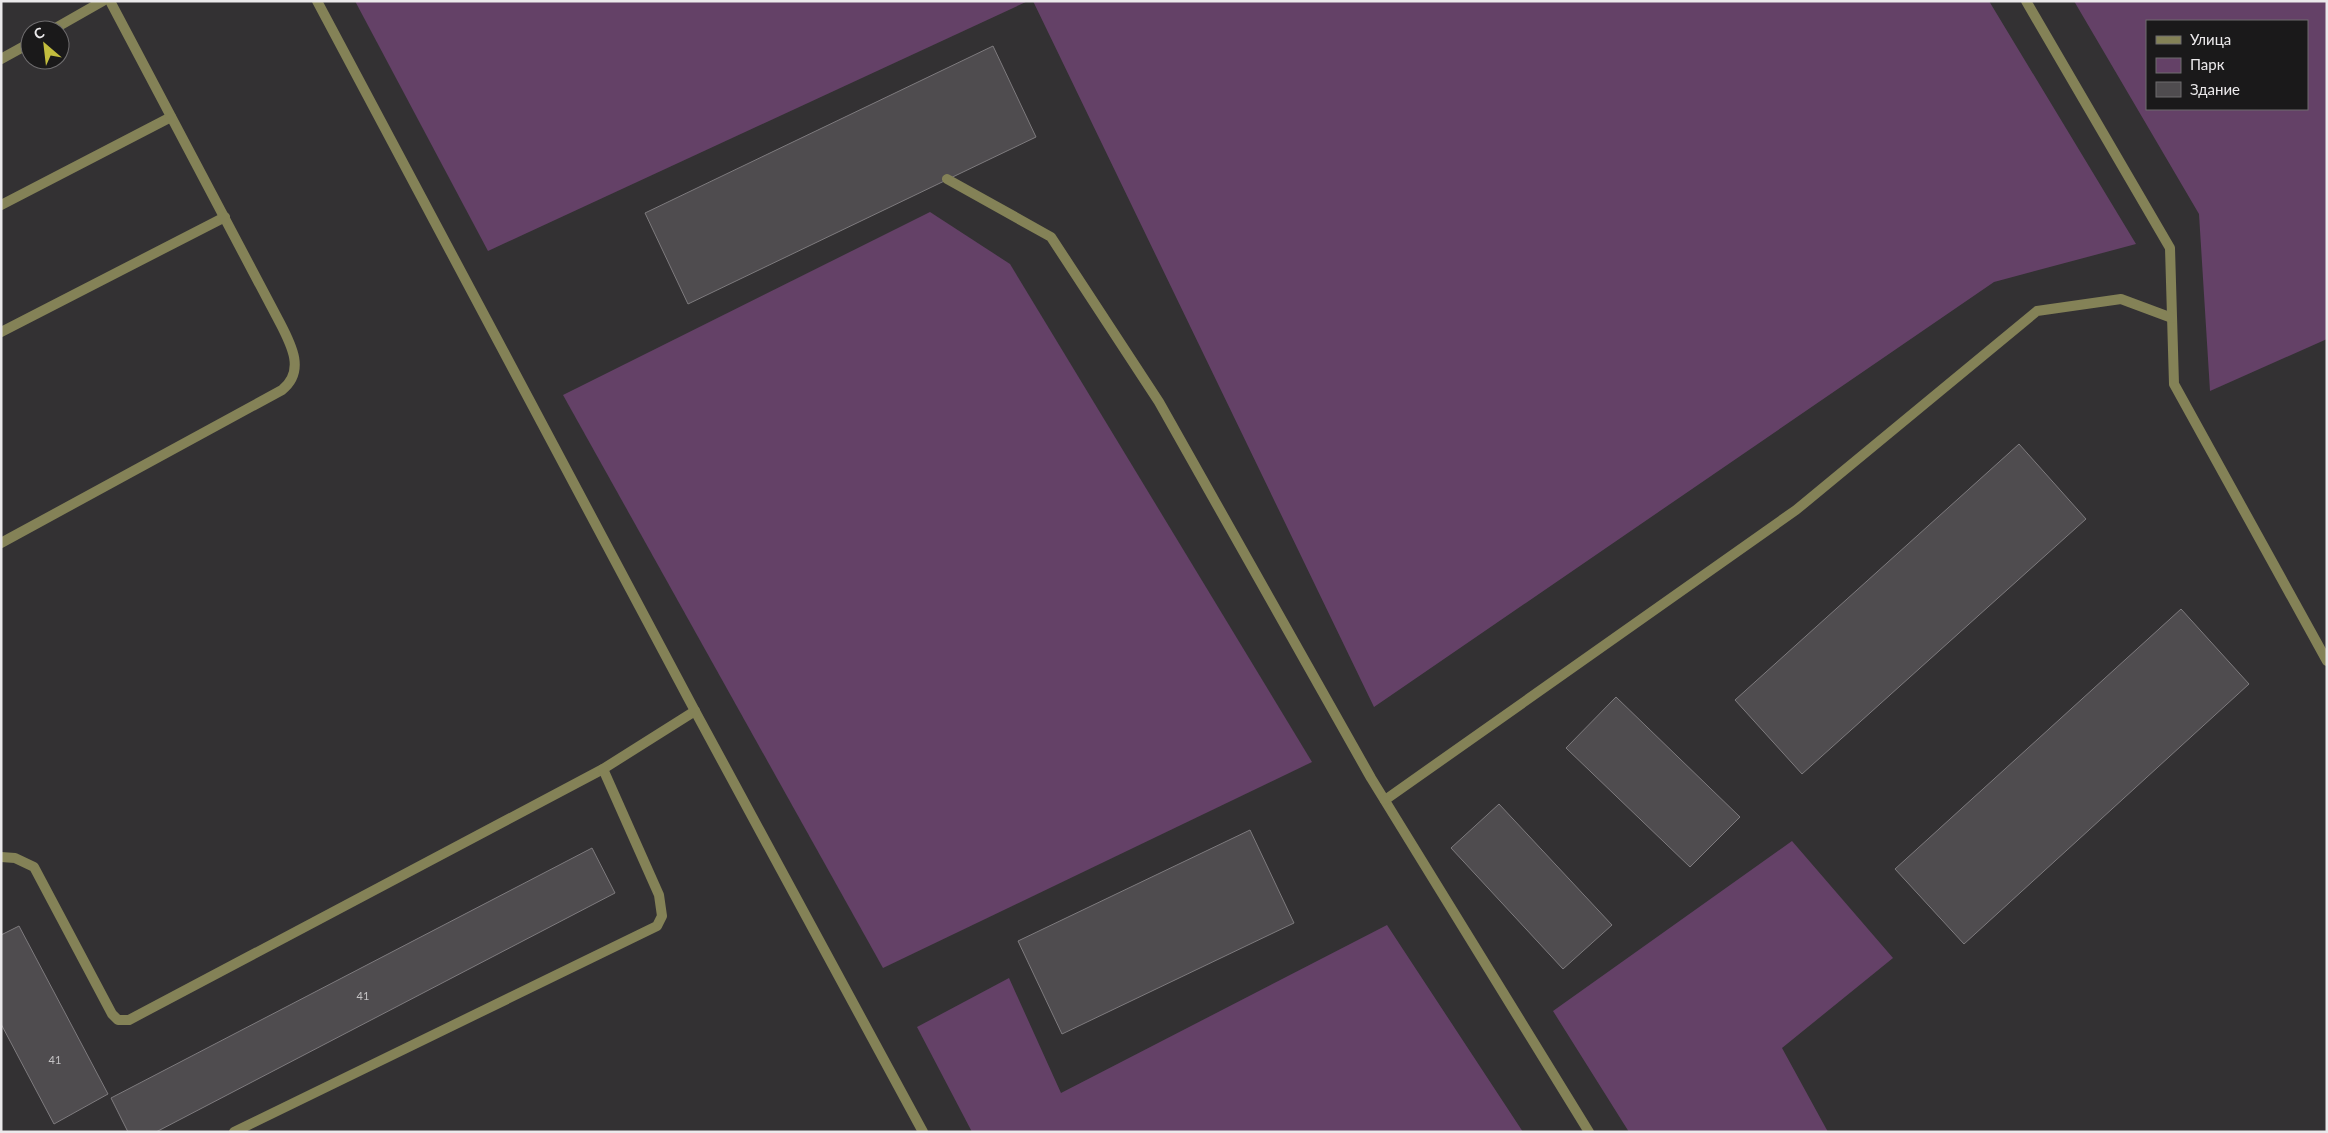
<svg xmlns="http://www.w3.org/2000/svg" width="2328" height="1133" viewBox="0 0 2328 1133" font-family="Lato,sans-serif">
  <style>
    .green { fill: #644167; fill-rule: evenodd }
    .building { fill: #4f4c4f; stroke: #7e7b7e }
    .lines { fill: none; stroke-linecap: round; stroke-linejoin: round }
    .service { stroke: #848257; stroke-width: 10 }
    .minor { stroke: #848257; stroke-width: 10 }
    .labels { text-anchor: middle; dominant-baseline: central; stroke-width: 4; stroke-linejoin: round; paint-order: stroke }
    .number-label { font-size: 11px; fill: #c4c2c4 }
  </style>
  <rect width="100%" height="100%" fill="#333133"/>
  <!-- green -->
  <g class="green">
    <polygon points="355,1 1028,1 488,251"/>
    <polygon points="1033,1 1989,1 2136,244 1994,282 1374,707"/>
    <path d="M2074 1H2327V339L2210 391 2199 214ZM2307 21V109H2147V21Z"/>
    <polygon points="930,212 1010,264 1312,762 883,968 563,395"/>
    <polygon points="1792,841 1893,958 1782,1048 1828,1132 1629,1132 1553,1011"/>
    <polygon points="1387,925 1523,1132 972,1132 917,1027 1009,978 1061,1093"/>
  </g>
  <!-- building -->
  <g class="building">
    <polygon points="993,46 1036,137 688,304 645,213"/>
    <polygon points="2019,444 2086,519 1802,774 1735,700"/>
    <polygon points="2181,609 2249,684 1964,944 1895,869"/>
    <polygon points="1616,697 1740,817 1690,867 1566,748"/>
    <polygon points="1499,804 1612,925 1563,969 1451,848"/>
    <polygon points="1250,830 1294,923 1062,1034 1018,941"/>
    <polygon points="592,848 615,893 156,1132 128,1132 111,1098"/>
    <polygon points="19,926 108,1094 54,1124 1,1024 1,935"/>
  </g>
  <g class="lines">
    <!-- service -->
    <polyline class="service" points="1,857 15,858 34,867 112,1014 118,1020 129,1020 603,769 695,711"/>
    <!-- minor -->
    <g class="minor">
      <polyline points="317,1 695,711 923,1132"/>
      <polyline points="2026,1 2170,248 2174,384 2327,661"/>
      <polyline points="52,30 103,1"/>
      <polyline points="1,59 30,43"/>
      <polyline points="947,179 1051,237 1159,402 1371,778 1589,1132"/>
      <polyline points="1,205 171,117"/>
      <polyline points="1,332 225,217"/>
      <path d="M1 543 282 390C306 371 291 344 279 321L110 1"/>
      <polyline points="1385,800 1796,510 2037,311 2121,299 2172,318"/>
      <polyline points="234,1132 657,926 662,916 659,895 603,769"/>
    </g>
  </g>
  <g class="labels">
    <!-- number labels -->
    <g class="number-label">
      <text x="363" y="995">41</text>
      <text x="55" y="1059">41</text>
    </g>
  </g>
  <!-- border -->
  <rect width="2328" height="1133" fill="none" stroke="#ebe9eb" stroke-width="5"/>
  <!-- legend -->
  <rect x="2146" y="20" width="162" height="90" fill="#1a191a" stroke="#6e6c6e"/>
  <rect x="2156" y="36" width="25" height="8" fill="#848257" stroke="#6e6c6e"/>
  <text x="2190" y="45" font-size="15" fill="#ebe9eb">Улица</text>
  <rect x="2156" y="58" width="25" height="15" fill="#644167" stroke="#6e6c6e"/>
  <text x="2190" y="70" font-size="15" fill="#ebe9eb">Парк</text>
  <rect x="2156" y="82" width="25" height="15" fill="#4f4c4f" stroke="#6e6c6e"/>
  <text x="2190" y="95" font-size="15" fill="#ebe9eb">Здание</text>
  <!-- north arrow -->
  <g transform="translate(45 45) rotate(332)"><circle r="24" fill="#1a191a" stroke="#6e6c6e"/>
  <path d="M0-4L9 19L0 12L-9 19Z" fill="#c3bd3e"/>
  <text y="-8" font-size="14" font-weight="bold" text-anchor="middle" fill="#ebe9eb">С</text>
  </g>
</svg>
